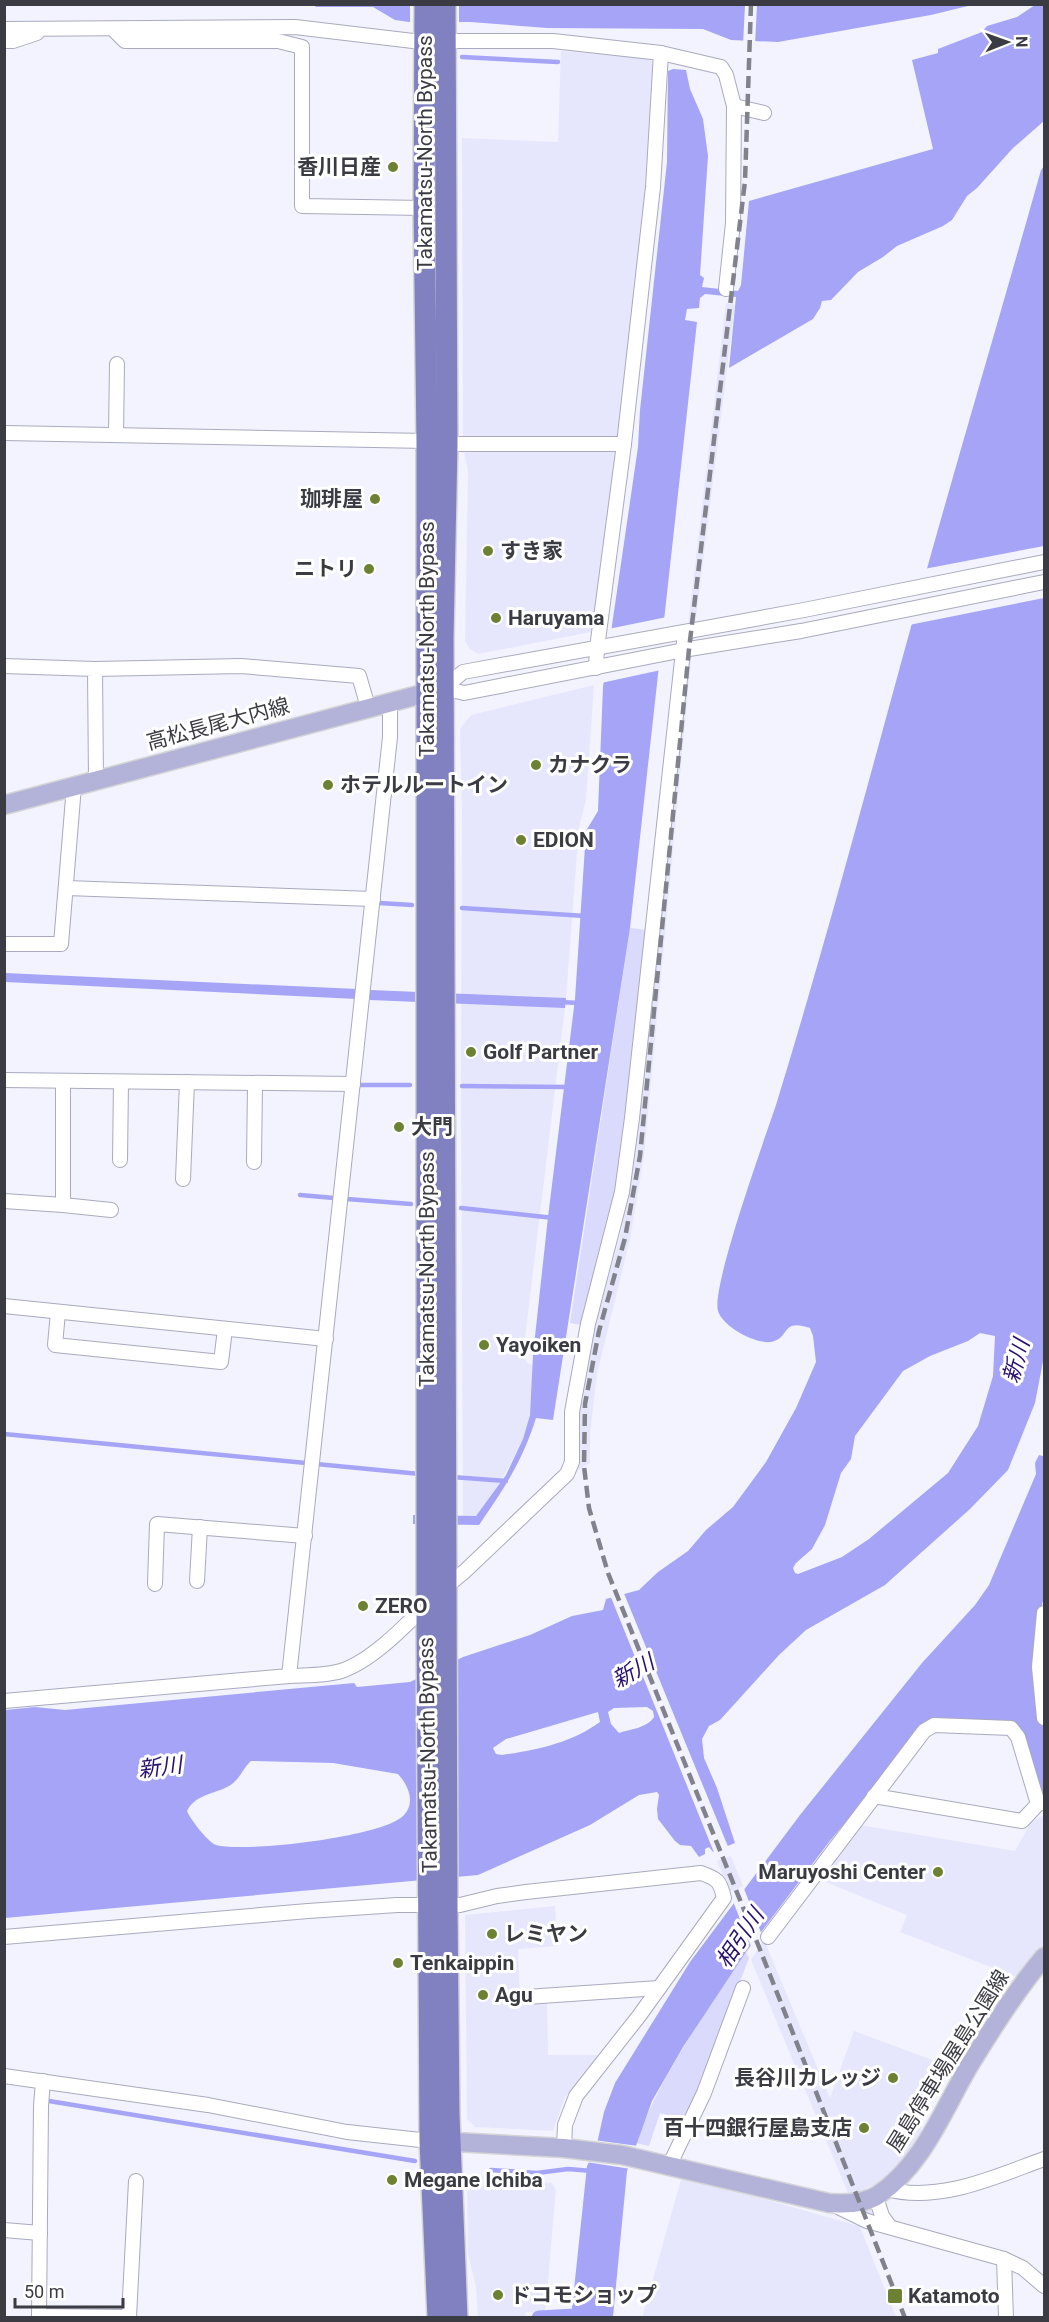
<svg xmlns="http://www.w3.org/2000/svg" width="1049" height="2322" viewBox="0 0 1049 2322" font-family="Roboto,'Noto Sans JP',sans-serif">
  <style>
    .built { fill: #e6e7fd }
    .green { fill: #d9dafc }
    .water { fill: #a5a4f6; fill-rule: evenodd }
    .pier { fill: #f2f3ff }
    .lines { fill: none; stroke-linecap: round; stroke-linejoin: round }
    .stream { stroke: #a5a4f6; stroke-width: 4.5 }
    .canal { stroke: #a5a4f6; stroke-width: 15 }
    .minor-casing { stroke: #a9aabd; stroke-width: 16 }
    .major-casing { stroke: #d4d4d6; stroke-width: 21 }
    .highway-casing { stroke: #d4d4d6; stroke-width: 24 }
    .minor { stroke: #fff; stroke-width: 14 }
    .major { stroke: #b3b3d9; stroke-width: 18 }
    .highway { stroke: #8180c0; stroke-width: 21 }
    .rail { stroke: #81828b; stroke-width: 4.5; stroke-dasharray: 12 6; stroke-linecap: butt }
    .poi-dot { fill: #6d8132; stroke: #fff; stroke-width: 2 }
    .labels { text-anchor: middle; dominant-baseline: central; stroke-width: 6; stroke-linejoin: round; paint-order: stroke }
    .street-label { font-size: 21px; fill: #3b3b43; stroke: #fff }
    .poi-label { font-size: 21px; font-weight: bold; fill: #3b3b43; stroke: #fff; text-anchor: start }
    .water-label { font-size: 22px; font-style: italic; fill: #28106e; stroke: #fff }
  </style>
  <rect width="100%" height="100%" fill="#f2f3ff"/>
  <!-- built -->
  <g class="built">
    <polygon points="561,51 650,58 655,70 649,186 620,441 463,441 462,138 558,142"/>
    <polygon points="726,303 735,305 692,649 644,1156 630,1239 597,1374 590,1434 590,1463 578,1470 580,1403 585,1372 594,1329 620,1237 635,1155 684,660"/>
    <polygon points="463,447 619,447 596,631 478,654 470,649 465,641 468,471"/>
    <polygon points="594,685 586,800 579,827 566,998 523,1355 527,1363 533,1365 530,1415 523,1439 497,1489 476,1516 463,1516 461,1093 462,813 460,729 471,715"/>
    <polygon points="1044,1815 1044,1947 1019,1978 900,1932 907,1915 818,1879 860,1825 1015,1851 1031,1822"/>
    <polygon points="731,1856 743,1886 730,1892 717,1861"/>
    <polygon points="555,1906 557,1946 518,1949 520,2001 547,2000 548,2055 599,2055 565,2097 553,2131 475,2127 467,2119 465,1915"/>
    <polygon points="764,1940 830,2098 854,2031 957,2069 939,2087 923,2115 919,2141 908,2159 883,2181 866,2188 882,2232 860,2227 896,2317 642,2318 682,2176 859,2226 848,2193 751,1960"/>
    <polygon points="467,2175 552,2183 556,2190 545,2313 526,2312 525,2317 478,2317 476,2287 468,2254"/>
  </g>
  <!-- green -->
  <g class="green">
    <polygon points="630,928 647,930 616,1192 582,1325 570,1323"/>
    <path d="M746 1952 749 1958 686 2120 660 2113 649 2146 636 2143C661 2073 706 2013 746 1952Z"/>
  </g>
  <!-- water -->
  <g class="water">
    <polygon points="314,5 972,5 931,15 778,42 731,40 703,29 547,28 470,22 409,22 395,20 373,7 316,7"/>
    <path d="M1035 5H1044V121L1013 148 977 188 967 196 952 220 943 226 897 246 883 257 858 272 831 300 822 301 820 308 813 319 729 368 736 297 705 294 700 298 699 308 687 309 685 320 697 322 630 928 553 1420 536 1418C522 1462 505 1487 479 1525L413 1524V1515L476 1516 506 1475 523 1439 530 1415 533 1355 548 1217 575 999 586 831 598 811 603 687 638 447 640 410 667 162 668 71 673 69 686 70 690 89 703 119 708 156 700 275 704 278 702 287 738 291 741 285 749 201 933 149 912 60 938 53V49L982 32 987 26 1017 17Z"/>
    <path d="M1044 166V1356L1035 1403 1008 1470 970 1509 885 1585 806 1630 779 1655 720 1720 709 1726 702 1739 704 1758 717 1788 735 1843 713 1852 709 1847 705 1849V1854L699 1857 691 1846 680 1845 675 1841 658 1819 657 1809 659 1795 657 1792 639 1795 590 1825 478 1875 5 1918V1710L35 1707 65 1710 354 1683 357 1687 410 1682 463 1657 530 1635 572 1616 603 1610 606 1599 639 1590 658 1572 688 1551 706 1530 733 1507 766 1462 796 1408 816 1362 813 1336 810 1328C780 1318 791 1338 771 1342 755 1344 723 1327 718 1311 711 1287 765 1138 776 1105 831 926 878 745 928 565 965 433 1004 302 1041 170ZM980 1333 995 1336 993 1376 978 1426 948 1473 869 1539 842 1557 798 1574 795 1573 793 1568 796 1563 812 1549 825 1525 841 1473 851 1459 855 1436 903 1371 930 1356 968 1341ZM647 1707 653 1711 654 1717C647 1728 631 1729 619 1733L611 1724 608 1712 614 1708ZM598 1712 600 1722C571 1743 537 1750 502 1755L496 1754 493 1748 506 1739ZM251 1761 333 1763 398 1774C408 1785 416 1802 404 1815 385 1837 243 1853 216 1845 208 1842 190 1819 187 1811 196 1793 218 1794 232 1784 241 1777 243 1768 251 1761Z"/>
    <polygon points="5,973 357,989 357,999 5,982"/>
    <polygon points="370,990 566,998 565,1008 370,1000"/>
    <polygon points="1044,1454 1044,1598 1039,1614 1044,1667 1044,1804 1013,1725 919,1733 829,1842 746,1952 683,2047 652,2101 627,2171 613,2317 571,2318 587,2166 596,2148 604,2112 615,2083 690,1962 800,1815 922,1663 975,1605 989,1585 1036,1474 1035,1463 1039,1455 1043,1456"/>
  </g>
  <!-- pier -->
  <g class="pier">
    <rect x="410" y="5" width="49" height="20"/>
    <polygon points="745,5 757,5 755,45 743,45"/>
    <polygon points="1044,546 1044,598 909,625 924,569"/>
    <polygon points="667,617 661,670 601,683 608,629"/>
    <polygon points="623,1591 729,1849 715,1855 610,1595"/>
    <polygon points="743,1886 762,1935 752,1949 732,1899"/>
    <polygon points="594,2140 638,2146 631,2169 586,2162"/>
  </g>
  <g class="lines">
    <!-- stream -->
    <g class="stream">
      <polyline points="462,57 558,62"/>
      <polyline points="379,903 412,905"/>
      <polyline points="462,908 585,916"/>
      <polyline points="560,1002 579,1003"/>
      <polyline points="360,1085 410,1085"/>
      <polyline points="462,1086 567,1087"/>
      <polyline points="300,1195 334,1198"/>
      <polyline points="347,1199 411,1204"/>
      <polyline points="461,1208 554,1218"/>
      <polyline points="4,1434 420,1474"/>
      <polyline points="452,1477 506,1481"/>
      <polyline points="49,2101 415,2161"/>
      <polyline points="491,2170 537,2173 568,2169 592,2171"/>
    </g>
    <!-- canal -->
    <polyline class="canal" points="539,2318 593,2315"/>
    <!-- minor casing -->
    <g class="minor-casing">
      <g id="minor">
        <polyline points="4,29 295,27 413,41 553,41 661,53 721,67 726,75 734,106 733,223 726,289"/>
        <polyline points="113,29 125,41 278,41 302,47 302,206 424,208"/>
        <polyline points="4,41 13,41 37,33"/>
        <polyline points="734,106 764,113"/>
        <polyline points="4,433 427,441"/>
        <polyline points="116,435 117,364"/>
        <polyline points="447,444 624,444"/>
        <polyline points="4,666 95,669 96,780"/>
        <polyline points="596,668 597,648 624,444 653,187 661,53"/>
        <polyline points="95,669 241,666 359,676 368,707"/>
        <polyline points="444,688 463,672 804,610 1044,562"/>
        <polyline points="444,688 464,693 689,649 801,631 1044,582"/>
        <polyline points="66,888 373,899"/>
        <polyline points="4,944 61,944 74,786"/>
        <polyline points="4,1080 353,1084"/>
        <polyline points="63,1081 63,1205 111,1210"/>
        <polyline points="120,1160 121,1082"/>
        <polyline points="254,1162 255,1083"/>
        <polyline points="183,1179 187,1082"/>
        <polyline points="4,1201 63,1205"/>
        <polyline points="4,1306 326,1339"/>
        <polyline points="58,1312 55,1345 221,1362 225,1329"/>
        <polyline points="197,1581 200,1527"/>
        <polyline points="155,1584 157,1524 305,1536"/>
        <polyline points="443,1589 464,1572 567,1474 572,1462 572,1412 588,1324 622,1192 632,1118 685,633"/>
        <polyline points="1044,1613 1039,1667 1044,1718"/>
        <path d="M289 1676C306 1675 325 1676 341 1671 372 1661 406 1625 429 1602"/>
        <polyline points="4,1701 289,1676 390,737 390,702"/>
        <polyline points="874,1796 1022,1821 1038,1804 1044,1802"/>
        <path d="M4 1937 308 1911 397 1905H460L497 1896 526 1892 701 1873C718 1879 720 1881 724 1898L639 2016 576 2096 565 2125 564 2148"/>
        <polyline points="768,1937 924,1731 934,1725 1011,1728 1018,1737 1038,1804"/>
        <polyline points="526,1997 659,1988"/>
        <polyline points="4,2076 208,2105 347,2132 430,2141"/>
        <polyline points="670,2164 704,2093 743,1988"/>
        <path d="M886 2189C940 2203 994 2177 1044 2159"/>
        <polyline points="876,2197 882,2216 890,2227"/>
        <polyline points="834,2205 867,2221 1004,2259 1023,2268 1044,2286"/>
        <polyline points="4,2230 40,2233"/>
        <polyline points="1004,2259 1006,2318"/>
        <polyline points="39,2316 129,2317 136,2181"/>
        <polyline points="39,2318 41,2106 43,2081"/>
      </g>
    </g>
    <!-- major casing -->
    <g class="major-casing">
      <g id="major">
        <polyline points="4,805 441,689"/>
        <path d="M436 2141 564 2148 622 2155 829 2203C844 2204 865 2204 878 2195 923 2165 943 2110 969 2066 992 2028 1016 1990 1044 1957"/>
      </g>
    </g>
    <!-- highway casing -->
    <g class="highway-casing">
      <g id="highway">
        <polyline points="425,4 424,208 427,441 427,1616 430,2141 438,2318"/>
        <polyline points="445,4 447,444 443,638 447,1906 449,2115 457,2318"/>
      </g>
    </g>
    <!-- minor -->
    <use href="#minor" class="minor"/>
    <!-- major -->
    <use href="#major" class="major"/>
    <!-- highway -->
    <use href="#highway" class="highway"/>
    <!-- rail -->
    <polyline class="rail" points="751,4 745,181 689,649 640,1156 625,1238 599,1331 585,1404 584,1466 589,1508 608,1573 759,1947 905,2318"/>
  </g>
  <!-- markers -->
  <g class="poi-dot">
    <circle cx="393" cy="167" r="6"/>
    <circle cx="375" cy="499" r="6"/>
    <circle cx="488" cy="551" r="6"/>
    <circle cx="369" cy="569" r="6"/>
    <circle cx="496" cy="618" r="6"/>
    <circle cx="536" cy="765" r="6"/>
    <circle cx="328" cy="785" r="6"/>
    <circle cx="521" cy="840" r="6"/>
    <circle cx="471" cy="1052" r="6"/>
    <circle cx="399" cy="1127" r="6"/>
    <circle cx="484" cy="1345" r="6"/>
    <circle cx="363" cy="1606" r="6"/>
    <circle cx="938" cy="1872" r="6"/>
    <circle cx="492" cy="1934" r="6"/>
    <circle cx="398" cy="1963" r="6"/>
    <circle cx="483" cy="1995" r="6"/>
    <circle cx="893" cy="2078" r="6"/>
    <circle cx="864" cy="2128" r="6"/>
    <circle cx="392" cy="2180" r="6"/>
    <circle cx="498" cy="2295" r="6"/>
    <rect x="887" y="2288" width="16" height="16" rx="3"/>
  </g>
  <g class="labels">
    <!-- street labels -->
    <g class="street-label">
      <text transform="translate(425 153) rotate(-90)">Takamatsu-North Bypass</text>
      <text transform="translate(427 639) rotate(-90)">Takamatsu-North Bypass</text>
      <text transform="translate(218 724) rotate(-15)">高松長尾大内線</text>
      <text transform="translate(427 1269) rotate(-90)">Takamatsu-North Bypass</text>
      <text transform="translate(428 1755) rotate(-91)">Takamatsu-North Bypass</text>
      <text transform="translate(948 2061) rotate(-58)">屋島停車場屋島公園線</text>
    </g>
    <!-- poi labels -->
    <g class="poi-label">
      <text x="381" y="167" text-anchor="end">香川日産</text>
      <text x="363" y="499" text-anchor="end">珈琲屋</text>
      <text x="500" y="551">すき家</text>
      <text x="357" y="569" text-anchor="end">ニトリ</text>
      <text x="508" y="618">Haruyama</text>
      <text x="548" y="765">カナクラ</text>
      <text x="340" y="785">ホテルルートイン</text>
      <text x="533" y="840">EDION</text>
      <text x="483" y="1052">Golf Partner</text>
      <text x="411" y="1127">大門</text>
      <text x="496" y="1345">Yayoiken</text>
      <text x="375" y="1606">ZERO</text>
      <text x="926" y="1872" text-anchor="end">Maruyoshi Center</text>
      <text x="504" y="1934">レミヤン</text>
      <text x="410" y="1963">Tenkaippin</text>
      <text x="495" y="1995">Agu</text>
      <text x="881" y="2078" text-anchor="end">長谷川カレッジ</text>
      <text x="852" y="2128" text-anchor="end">百十四銀行屋島支店</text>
      <text x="404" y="2180">Megane Ichiba</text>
      <text x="510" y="2295">ドコモショップ</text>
      <text x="908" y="2296">Katamoto</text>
    </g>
    <!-- water labels -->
    <g class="water-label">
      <text transform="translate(1016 1361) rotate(-74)">新川</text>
      <text transform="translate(633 1671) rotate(-29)">新川</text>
      <text transform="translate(160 1767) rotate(-7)">新川</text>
      <text transform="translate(740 1938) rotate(-56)">相引川</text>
    </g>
  </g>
  <!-- border -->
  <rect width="1049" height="2322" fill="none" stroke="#3b3b43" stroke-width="12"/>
  <!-- north arrow -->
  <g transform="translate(1007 42) rotate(89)" stroke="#ffffff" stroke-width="4.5" paint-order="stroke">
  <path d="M0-4.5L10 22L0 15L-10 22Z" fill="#3b3b43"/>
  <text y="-9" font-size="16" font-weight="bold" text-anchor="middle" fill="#3b3b43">N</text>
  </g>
  <!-- scale -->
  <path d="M15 2298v9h108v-9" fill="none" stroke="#3b3b43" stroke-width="3"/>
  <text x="24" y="2298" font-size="18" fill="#3b3b43" stroke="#ffffff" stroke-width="4.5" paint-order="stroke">50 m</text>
</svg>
